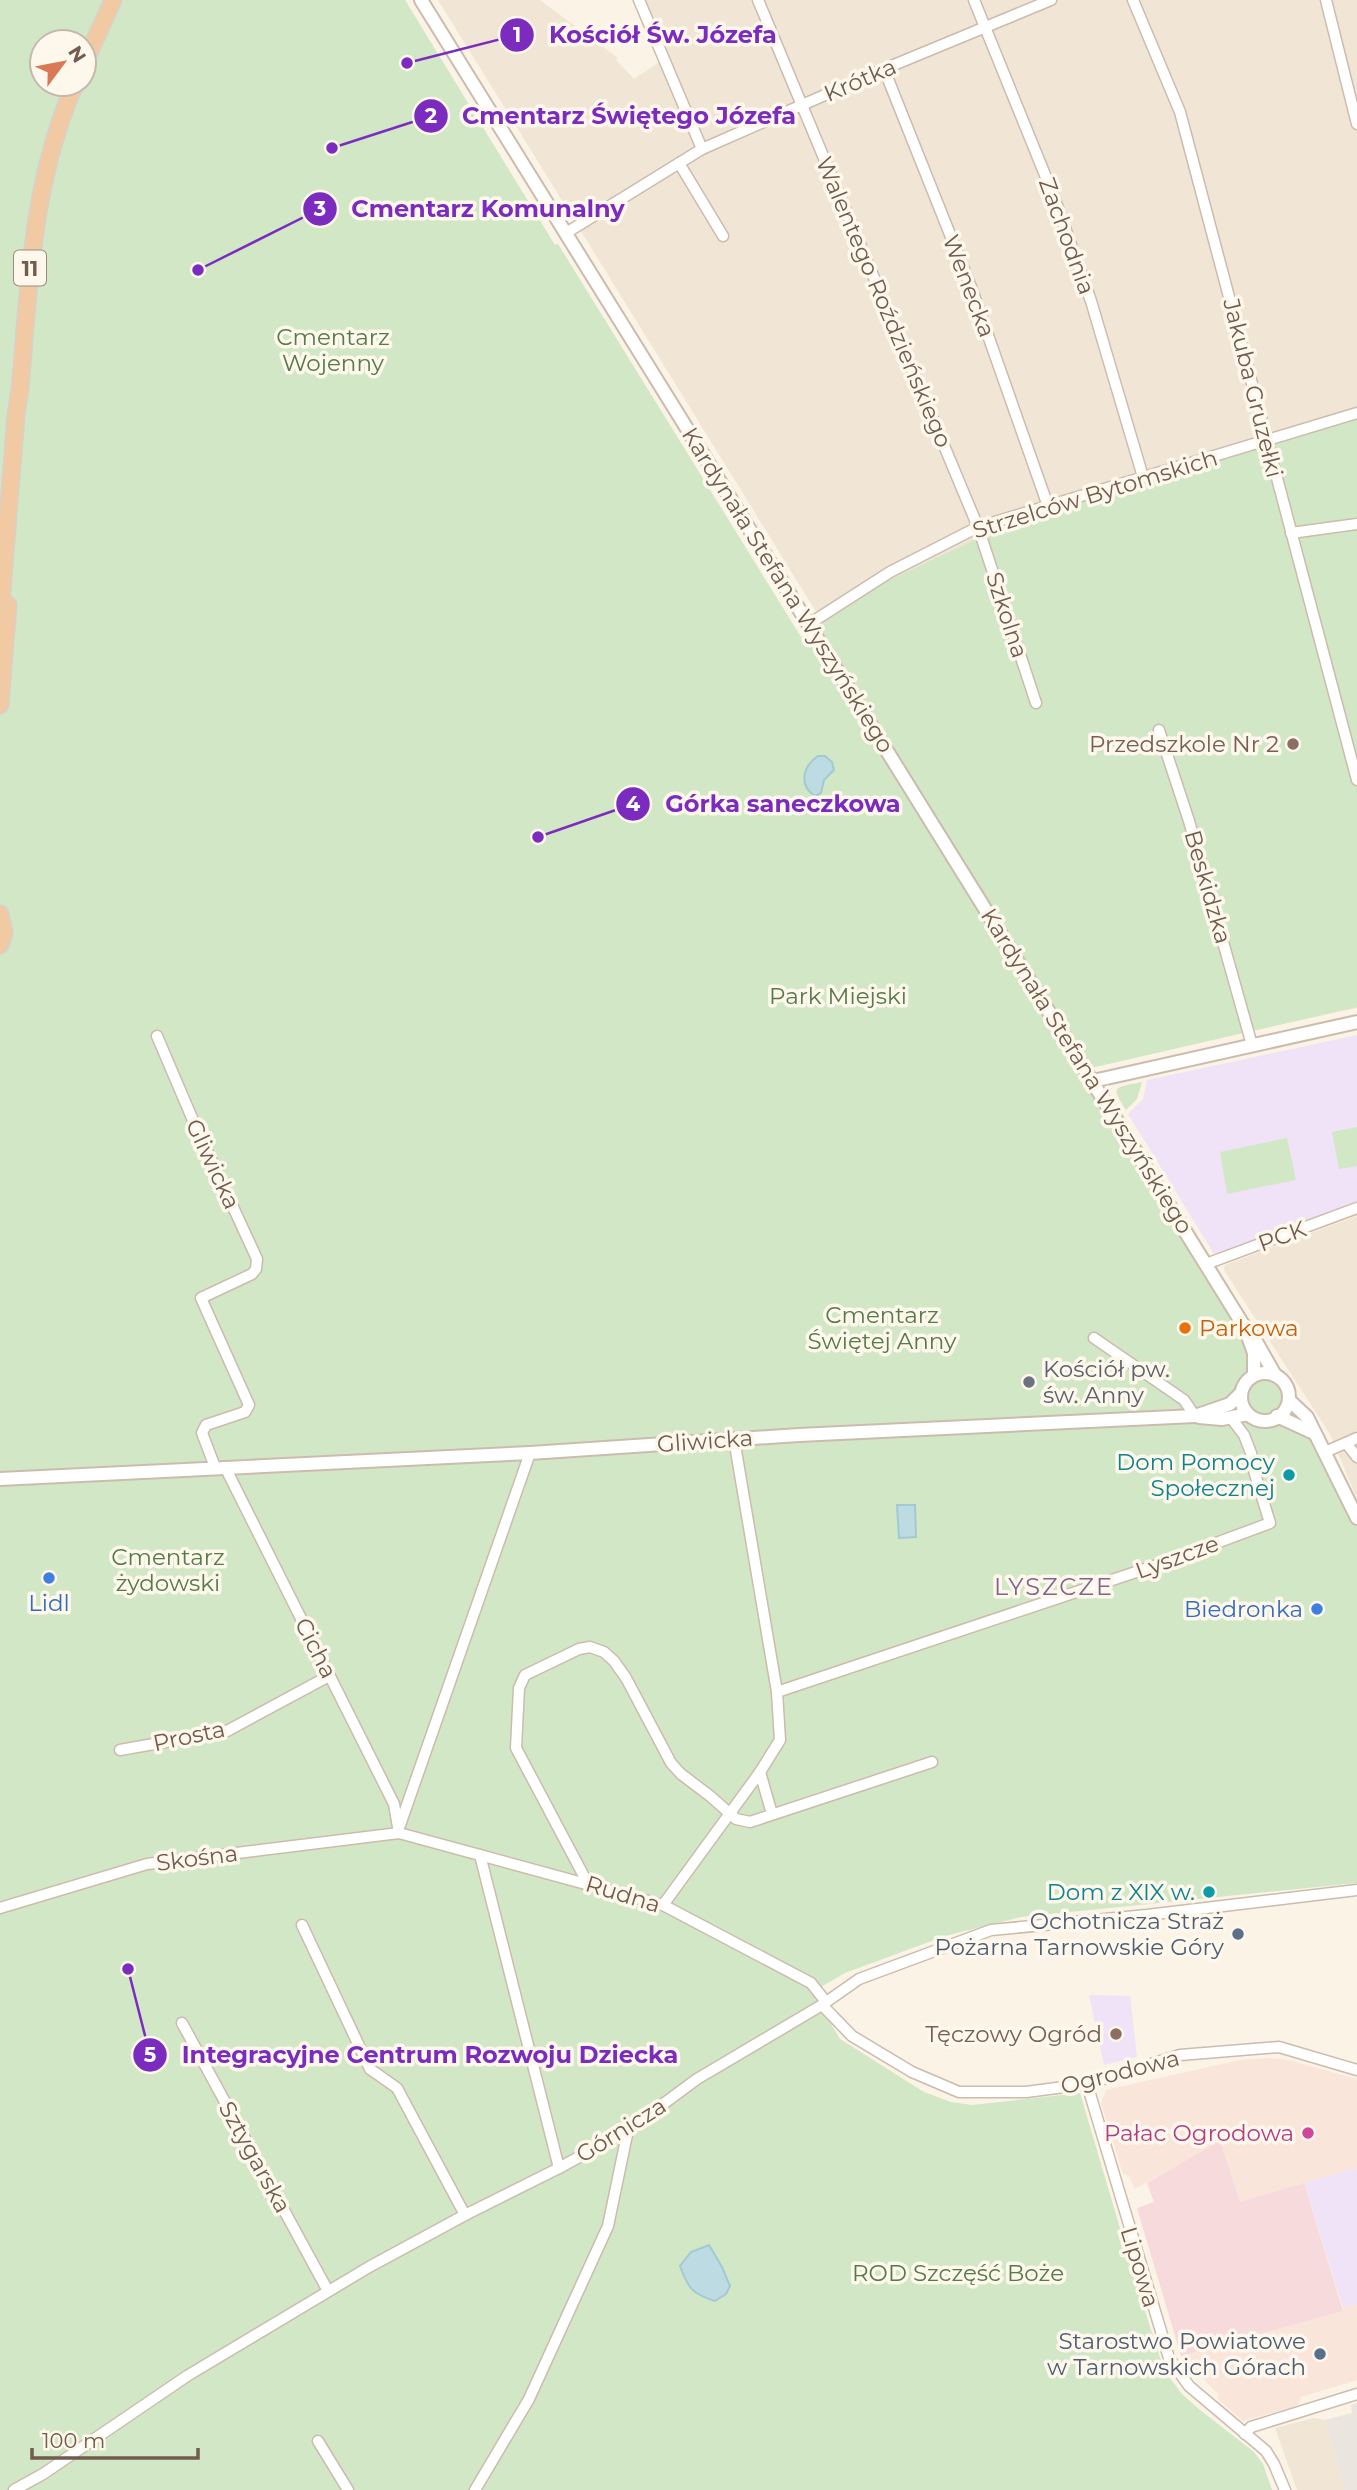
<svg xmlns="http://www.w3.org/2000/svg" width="1357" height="2490" viewBox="0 0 1357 2490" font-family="Montserrat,sans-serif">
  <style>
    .residential { fill: #f1e6d5 }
    .commercial { fill: #fae5db }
    .industrial { fill: #ebe5e0 }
    .education { fill: #f0e3f7 }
    .medical { fill: #f7dadc }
    .green { fill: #d2e7c6; fill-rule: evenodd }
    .water { fill: #bcdbe2; stroke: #a3cad3; stroke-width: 2 }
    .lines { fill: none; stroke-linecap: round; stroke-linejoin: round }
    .minor-casing { stroke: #cbbcad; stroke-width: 13 }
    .tertiary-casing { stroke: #cbbcad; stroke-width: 16 }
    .trunk-casing { stroke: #d7d1cd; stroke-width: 19 }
    .minor { stroke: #fff; stroke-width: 10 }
    .tertiary { stroke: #fff; stroke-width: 12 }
    .trunk { stroke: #f1caa3; stroke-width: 16 }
    .education-dot { fill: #8d6e63; stroke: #fdf7ec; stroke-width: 2.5 }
    .food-dot { fill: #e8710a; stroke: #fdf7ec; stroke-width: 2.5 }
    .worship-dot { fill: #6b7280; stroke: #fdf7ec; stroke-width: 2.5 }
    .culture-dot { fill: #0f9aa8; stroke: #fdf7ec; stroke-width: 2.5 }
    .shop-dot { fill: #3f7fe0; stroke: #fdf7ec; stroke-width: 2.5 }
    .service-dot { fill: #5c6f8a; stroke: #fdf7ec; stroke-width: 2.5 }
    .hotel-dot { fill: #d1479c; stroke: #fdf7ec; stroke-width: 2.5 }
    .labels { text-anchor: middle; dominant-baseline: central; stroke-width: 7; stroke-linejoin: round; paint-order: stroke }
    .shield { fill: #fdf7ec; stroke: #9b8a7d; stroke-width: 2 }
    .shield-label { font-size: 21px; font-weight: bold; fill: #715c4d }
    .street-label { font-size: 23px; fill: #715c4d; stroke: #fdf7ec }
    .park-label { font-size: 23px; fill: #557b49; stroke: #fdf7ec }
    .education-label { font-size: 23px; fill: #785e54; stroke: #fdf7ec; text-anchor: end }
    .food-label { font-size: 23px; fill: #c56008; stroke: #fdf7ec; text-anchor: start }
    .worship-label { font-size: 23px; fill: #5b616d; stroke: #fdf7ec; text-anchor: start }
    .culture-label { font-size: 23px; fill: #0d838f; stroke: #fdf7ec; text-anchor: end }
    .shop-label { font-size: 23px; fill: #366cbe; stroke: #fdf7ec }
    .service-label { font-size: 23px; fill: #4e5e75; stroke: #fdf7ec; text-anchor: end }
    .hotel-label { font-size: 23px; fill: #b23c85; stroke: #fdf7ec; text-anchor: end }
    .neighbourhood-label { font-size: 24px; letter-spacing: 2px; fill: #82658d; stroke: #fdf7ec }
    .leader { fill: none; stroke: #7b2cbf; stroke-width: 2.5 }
    .callout-dot { fill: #7b2cbf; stroke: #fdf7ec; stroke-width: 2.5 }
    .mark-label { font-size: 21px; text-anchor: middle; font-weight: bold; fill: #fff }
    .callout-label { font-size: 24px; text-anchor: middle; font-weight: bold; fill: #7b2cbf; stroke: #fdf7ec; stroke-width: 7; stroke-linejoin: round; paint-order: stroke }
  </style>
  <rect width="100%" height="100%" fill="#faf3e6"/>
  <!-- residential -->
  <g class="residential">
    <polygon points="438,0 540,0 618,58 616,60 634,79 659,62 637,0 1357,0 1357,1008 1101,1063 867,694"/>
    <polygon points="1357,1216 1357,1499 1331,1436 1224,1270 1225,1265"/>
    <polygon points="1314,2418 1325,2420 1345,2490 1297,2490 1275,2428"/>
  </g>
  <!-- commercial -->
  <g class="commercial">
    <polygon points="1267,2058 1285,2059 1357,2079 1357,2168 1240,2202 1220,2142 1135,2189 1129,2176 1123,2174 1101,2103 1106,2090 1240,2060"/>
    <polygon points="1357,2304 1357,2380 1301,2397 1300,2403 1294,2407 1278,2411 1243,2421 1217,2398 1219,2395 1181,2356 1343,2311 1343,2308"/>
  </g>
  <!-- industrial -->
  <polygon class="industrial" points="1357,2403 1357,2490 1345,2490 1325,2420 1352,2413 1351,2405"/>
  <!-- education -->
  <g class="education">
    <polygon points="1357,1035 1357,1202 1214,1254 1128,1114 1143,1099 1147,1080"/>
    <polygon points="1089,1995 1130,1996 1137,2057 1104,2065"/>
    <polygon points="1357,2168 1357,2304 1343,2308 1304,2183"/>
  </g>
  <!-- medical -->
  <polygon class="medical" points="1220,2141 1240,2202 1304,2183 1343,2311 1181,2356 1137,2208 1154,2202 1147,2183"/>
  <!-- green -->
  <g class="green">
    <path d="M0 0H405L555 245 558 244 801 637 885 582 985 535 1076 498 1357 417V1007L1091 1068 1119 1113H1122L1330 1451 1357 1507V1883L1021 1917 945 1936 845 1973 812 1992 840 2039 924 2092 951 2102 972 2105 1080 2093 1138 2289 1164 2370 1182 2394 1200 2410 1254 2452 1263 2464 1272 2490H0ZM42 42H84V84H42Z"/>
    <path d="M1142 1082 1137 1099 1126 1110C1109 1084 1116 1088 1142 1082Z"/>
    <polygon points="1357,1127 1357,1166 1339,1169 1332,1132"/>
    <polygon points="1287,1138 1296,1180 1227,1194 1220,1152"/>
  </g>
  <!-- water -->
  <g class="water">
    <path d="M818 756H825L832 762 834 770 824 780 821 793 815 796C798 785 803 766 818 756Z"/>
    <polygon points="897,1505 915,1505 916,1537 899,1538"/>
    <path d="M709 2245 722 2267 730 2286 726 2294 715 2301C692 2294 688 2288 680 2266L691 2252Z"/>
  </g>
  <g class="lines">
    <!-- minor casing -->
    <g class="minor-casing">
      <g id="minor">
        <polyline points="639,0 702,149"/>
        <polyline points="758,0 978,527 1036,703"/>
        <polyline points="974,0 1054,197 1091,301 1143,477"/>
        <polyline points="1133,0 1180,112 1357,780"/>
        <polyline points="1326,0 1357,124"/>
        <polyline points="884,69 971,287 1048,506"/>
        <polyline points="679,163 723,236"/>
        <polyline points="566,233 702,149 884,69 1051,0"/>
        <polyline points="1291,533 1357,524"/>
        <polyline points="809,624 890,572 978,527 1357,413"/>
        <polyline points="1159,730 1189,821 1252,1045"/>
        <polyline points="157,1036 192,1118 257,1259 256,1269 252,1274 201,1298 249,1405 245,1412 206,1425 202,1433 215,1467"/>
        <polyline points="1206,1264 1357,1208"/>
        <polyline points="1094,1338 1184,1400 1195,1416"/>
        <polyline points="1346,1443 1357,1457"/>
        <polyline points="1325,1452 1357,1438"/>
        <polyline points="225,1467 394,1804 399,1833"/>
        <polyline points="777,1692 1157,1565 1270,1523 1255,1474 1251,1453 1244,1435 1231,1418"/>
        <polyline points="120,1750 227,1731 329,1676"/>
        <polyline points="760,1772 772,1814"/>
        <polyline points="400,1825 530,1453"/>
        <polyline points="480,1855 559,2168"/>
        <polyline points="587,1882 516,1748 519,1688 525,1675 579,1649 590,1647 604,1652 614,1661 626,1678 671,1763 681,1774 710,1796 736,1819 750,1822 932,1762"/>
        <polyline points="663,1905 760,1772 780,1740 777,1692 734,1439"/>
        <polyline points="0,1908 147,1864 399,1833 663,1905 811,1983 826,2002"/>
        <polyline points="302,1925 370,2069 397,2088 465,2215"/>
        <polyline points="822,2005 852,2036 912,2072 959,2092 1026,2092 1087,2084 1180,2055 1279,2047 1357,2070"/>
        <polyline points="182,2023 328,2291"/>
        <polyline points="1087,2084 1169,2358 1189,2386 1266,2451 1274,2464 1285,2490"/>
        <polyline points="1245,2434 1251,2427 1357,2394"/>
        <polyline points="318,2441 348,2490"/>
        <polyline points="14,2490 43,2474 187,2376 369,2267 465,2215 559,2168 628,2130 697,2079 822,2005 859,1979 991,1930 1147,1915 1357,1890"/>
        <polyline points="475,2490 529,2399 608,2226 628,2130"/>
      </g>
    </g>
    <!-- tertiary casing -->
    <g class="tertiary-casing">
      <g id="tertiary">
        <polyline points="421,0 1242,1323 1254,1338 1275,1375"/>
        <polyline points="1093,1081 1357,1022"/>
        <polyline points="1249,1339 1254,1353 1254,1375"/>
        <circle cx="1265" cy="1397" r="24"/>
        <polyline points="1289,1400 1307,1417 1357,1518"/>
        <polyline points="1277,1416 1314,1433"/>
        <polyline points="1199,1417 1222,1419 1248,1414"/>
        <polyline points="0,1479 530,1453 799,1435 1195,1416 1230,1404 1240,1394"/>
      </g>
    </g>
    <!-- trunk casing -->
    <g class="trunk-casing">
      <g id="trunk">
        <polyline points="84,64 113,0"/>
        <path d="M0 617 16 415 20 389C29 286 32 180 75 84"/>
        <polyline points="0,705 8,605"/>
        <polyline points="0,914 4,933 0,945"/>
      </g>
    </g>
    <!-- minor -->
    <use href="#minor" class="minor"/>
    <!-- tertiary -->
    <use href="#tertiary" class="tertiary"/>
    <!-- trunk -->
    <use href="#trunk" class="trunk"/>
  </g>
  <!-- markers -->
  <g class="education-dot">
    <circle cx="1293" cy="744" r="7"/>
    <circle cx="1116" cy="2034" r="7"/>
  </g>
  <circle class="food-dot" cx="1185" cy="1328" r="7"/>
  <circle class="worship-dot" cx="1029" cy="1382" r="7"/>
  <g class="culture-dot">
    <circle cx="1289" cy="1475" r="7"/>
    <circle cx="1209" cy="1892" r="7"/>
  </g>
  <g class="shop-dot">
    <circle cx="49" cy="1578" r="7"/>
    <circle cx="1317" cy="1609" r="7"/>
  </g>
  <g class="service-dot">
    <circle cx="1238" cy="1934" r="7"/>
    <circle cx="1320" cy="2354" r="7"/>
  </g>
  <circle class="hotel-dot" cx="1308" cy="2133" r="7"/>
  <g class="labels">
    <!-- shield labels -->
    <rect class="shield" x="14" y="250.5" width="32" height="35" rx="5"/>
    <g class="shield-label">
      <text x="30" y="268">11</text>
    </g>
    <!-- street labels -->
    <g class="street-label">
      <text transform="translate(860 80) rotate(-23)">Krótka</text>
      <text transform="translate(1067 236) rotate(70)">Zachodnia</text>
      <text transform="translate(969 286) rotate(69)">Wenecka</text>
      <text transform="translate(884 302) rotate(67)">Walentego Roździeńskiego</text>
      <text transform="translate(1253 388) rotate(76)">Jakuba Gruzełki</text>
      <text transform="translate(1095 494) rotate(-17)">Strzelców Bytomskich</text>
      <text transform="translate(788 590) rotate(58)">Kardynała Stefana Wyszyńskiego</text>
      <text transform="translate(1007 615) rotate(72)">Szkolna</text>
      <text transform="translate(1208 887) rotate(74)">Beskidzka</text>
      <text transform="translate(1087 1071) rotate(58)">Kardynała Stefana Wyszyńskiego</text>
      <text transform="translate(213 1164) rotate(65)">Gliwicka</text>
      <text transform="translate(1282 1236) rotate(-20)">PCK</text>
      <text transform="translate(705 1441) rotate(-4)">Gliwicka</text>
      <text transform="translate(1177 1557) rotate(-20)">Lyszcze</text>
      <text transform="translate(316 1648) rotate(63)">Cicha</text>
      <text transform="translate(189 1736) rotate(-12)">Prosta</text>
      <text transform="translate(197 1858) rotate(-7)">Skośna</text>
      <text transform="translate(623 1894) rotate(17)">Rudna</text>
      <text transform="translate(1120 2072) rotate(-14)">Ogrodowa</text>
      <text transform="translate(621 2130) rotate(-32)">Górnicza</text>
      <text transform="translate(255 2157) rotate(61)">Sztygarska</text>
      <text transform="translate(1140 2267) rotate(73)">Lipowa</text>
    </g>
    <!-- park labels -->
    <g class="park-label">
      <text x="333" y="337">Cmentarz<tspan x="333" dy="26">Wojenny</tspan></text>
      <text x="838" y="996">Park Miejski</text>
      <text x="882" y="1315">Cmentarz<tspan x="882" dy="26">Świętej Anny</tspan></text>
      <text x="168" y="1557">Cmentarz<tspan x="168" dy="26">żydowski</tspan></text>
      <text x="958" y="2273">ROD Szczęść Boże</text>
    </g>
    <!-- education labels -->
    <g class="education-label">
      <text x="1279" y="744">Przedszkole Nr 2</text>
      <text x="1102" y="2034">Tęczowy Ogród</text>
    </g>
    <!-- food labels -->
    <g class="food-label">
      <text x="1199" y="1328">Parkowa</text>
    </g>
    <!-- worship labels -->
    <g class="worship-label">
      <text x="1043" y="1369">Kościół pw.<tspan x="1043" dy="26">św. Anny</tspan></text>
    </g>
    <!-- culture labels -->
    <g class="culture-label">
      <text x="1275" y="1462">Dom Pomocy<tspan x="1275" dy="26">Społecznej</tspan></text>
      <text x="1195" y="1892">Dom z XIX w.</text>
    </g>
    <!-- shop labels -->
    <g class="shop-label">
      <text x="49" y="1603">Lidl</text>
      <text x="1303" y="1609" text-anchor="end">Biedronka</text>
    </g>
    <!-- service labels -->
    <g class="service-label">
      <text x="1224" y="1921">Ochotnicza Straż<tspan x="1224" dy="26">Pożarna Tarnowskie Góry</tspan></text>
      <text x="1306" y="2341">Starostwo Powiatowe<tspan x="1306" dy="26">w Tarnowskich Górach</tspan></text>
    </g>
    <!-- hotel labels -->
    <g class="hotel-label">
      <text x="1294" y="2133">Pałac Ogrodowa</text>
    </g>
    <!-- neighbourhood labels -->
    <g class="neighbourhood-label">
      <text x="1054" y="1586">LYSZCZE</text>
    </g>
  </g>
  <!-- callouts -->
  <path class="leader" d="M407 63L517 35M332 148L431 116M198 270L320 209M538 837L633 804M128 1969L150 2055"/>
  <g class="callout-dot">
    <circle cx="407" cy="63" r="7"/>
    <circle cx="332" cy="148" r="7"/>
    <circle cx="198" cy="270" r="7"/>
    <circle cx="538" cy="837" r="7"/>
    <circle cx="128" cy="1969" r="7"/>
    <circle cx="517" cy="35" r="18"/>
    <circle cx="431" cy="116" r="18"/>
    <circle cx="320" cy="209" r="18"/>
    <circle cx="633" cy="804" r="18"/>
    <circle cx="150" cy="2055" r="18"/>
  </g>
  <g class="mark-label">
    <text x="517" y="42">1</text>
    <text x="431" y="123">2</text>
    <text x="320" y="216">3</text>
    <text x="633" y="811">4</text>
    <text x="150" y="2062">5</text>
  </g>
  <g class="callout-label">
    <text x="663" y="43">Kościół Św. Józefa</text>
    <text x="629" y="124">Cmentarz Świętego Józefa</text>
    <text x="488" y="217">Cmentarz Komunalny</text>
    <text x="783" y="812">Górka saneczkowa</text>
    <text x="430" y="2063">Integracyjne Centrum Rozwoju Dziecka</text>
  </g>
  <!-- north arrow -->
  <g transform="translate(63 63) rotate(58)"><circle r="33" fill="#fdf7ec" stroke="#c5b9ac" stroke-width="2"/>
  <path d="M0-5L12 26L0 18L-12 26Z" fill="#da7956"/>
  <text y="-10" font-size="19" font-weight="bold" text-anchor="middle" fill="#715c4d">N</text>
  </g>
  <!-- scale -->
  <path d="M32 2448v10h166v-10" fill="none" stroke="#715c4d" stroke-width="3.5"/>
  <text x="42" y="2448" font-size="21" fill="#715c4d" stroke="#fdf7ec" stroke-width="5" paint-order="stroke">100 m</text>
</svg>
